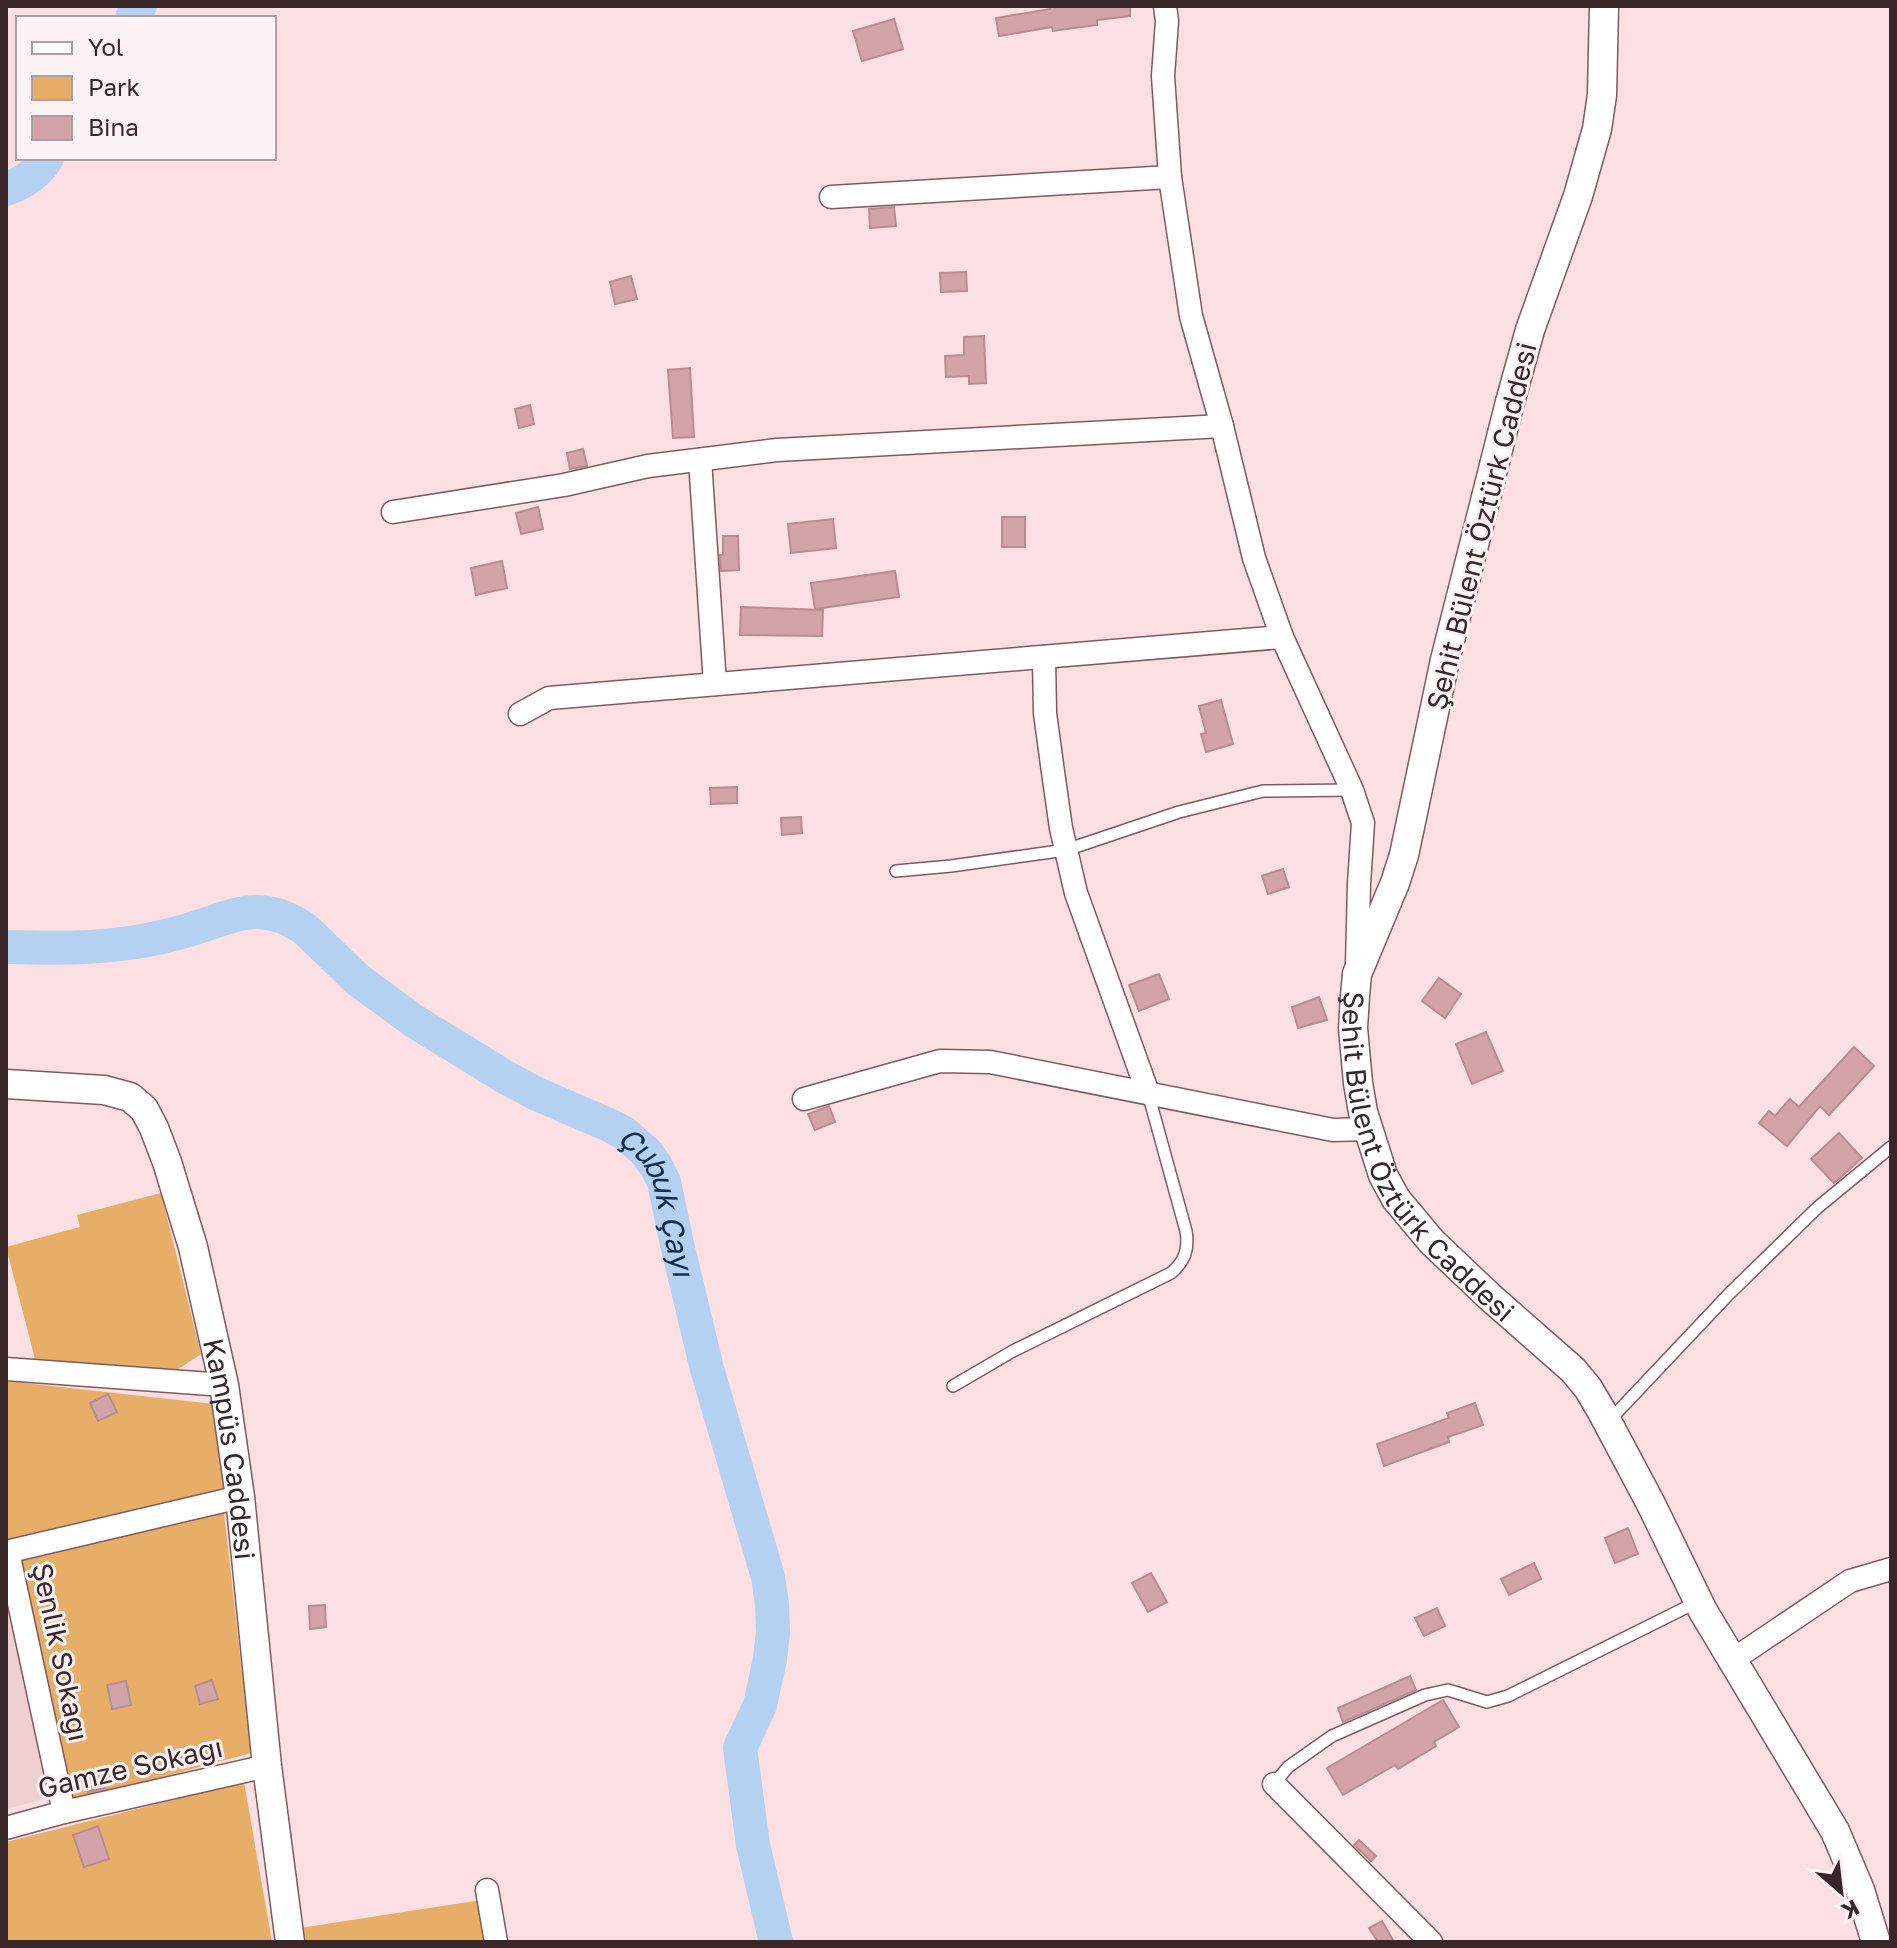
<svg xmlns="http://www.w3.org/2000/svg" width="1897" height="1948" viewBox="0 0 1897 1948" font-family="'Golos Text',sans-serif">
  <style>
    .built { fill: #f0cfd2 }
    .green { fill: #e7ae67 }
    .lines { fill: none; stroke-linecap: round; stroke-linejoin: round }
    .river { stroke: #b5d1f1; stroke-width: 34 }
    .building { fill: #d2a4a9; stroke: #b88c91; stroke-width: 2 }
    .service-casing { stroke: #82595e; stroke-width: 14 }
    .minor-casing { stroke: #82595e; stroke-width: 25 }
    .tertiary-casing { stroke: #82595e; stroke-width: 31 }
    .service { stroke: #fff; stroke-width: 11 }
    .minor { stroke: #fff; stroke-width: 22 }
    .tertiary { stroke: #fff; stroke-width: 28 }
    .labels { text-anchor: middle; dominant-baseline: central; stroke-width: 6; stroke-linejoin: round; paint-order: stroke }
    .street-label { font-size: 28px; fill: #392629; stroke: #fcf2f3 }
    .water-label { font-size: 30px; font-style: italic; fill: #0e2d4b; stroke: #fcf2f3 }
  </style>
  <rect width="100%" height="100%" fill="#fcdfe2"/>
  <!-- built -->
  <polygon class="built" points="6,1593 52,1797 6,1809"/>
  <!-- green -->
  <g class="green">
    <polygon points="161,1193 201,1354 174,1372 35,1359 6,1247 80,1227 77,1215"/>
    <polygon points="6,1381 214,1404 225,1491 6,1543"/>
    <polygon points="224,1512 251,1753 70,1802 20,1559"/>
    <polygon points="244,1782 272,1942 6,1942 6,1842"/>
    <polygon points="481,1900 488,1942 302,1942 300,1928"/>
  </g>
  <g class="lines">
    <!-- river -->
    <g class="river">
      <polyline points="132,18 140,6"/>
      <path d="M6 189C24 183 37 174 47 158"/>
      <path id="s1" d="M6 947C46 948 89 949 129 943 151 940 173 935 195 928 238 914 262 900 305 929L358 980 414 1021 505 1077 537 1094 611 1126 624 1133 646 1152 656 1166 664 1182 677 1244 707 1369 768 1577 772 1604 773 1632 770 1659 760 1705 740 1748 753 1845 776 1942"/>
    </g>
  </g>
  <!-- building -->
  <g class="building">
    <polygon points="1050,6 1130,6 1130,16 1097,20 1097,25 1053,31 1052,27 999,36 996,18 1050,9"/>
    <polygon points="894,19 903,49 862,61 853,31"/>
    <polygon points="894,207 896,226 870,228 869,209"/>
    <polygon points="966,272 967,291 941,292 940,273"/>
    <polygon points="631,276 637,299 615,304 610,282"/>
    <polygon points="984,336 986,383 969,384 969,376 946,377 945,356 964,355 964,337"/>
    <polygon points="690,368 694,437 673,438 668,370"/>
    <polygon points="530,405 534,424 519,428 515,409"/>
    <polygon points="583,449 587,466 570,469 567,453"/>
    <polygon points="538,507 543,529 521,534 516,513"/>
    <rect x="1002" y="517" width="23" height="30"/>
    <polygon points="833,519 836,548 791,553 788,524"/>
    <polygon points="723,536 738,536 739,570 721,571 720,555 723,555"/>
    <polygon points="502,561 507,588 476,595 471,568"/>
    <polygon points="895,571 899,597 815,609 811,583"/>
    <polygon points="741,607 823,610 822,636 740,635"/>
    <polygon points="1221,700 1233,744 1206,752 1201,734 1206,733 1199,706"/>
    <polygon points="737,787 737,803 711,804 710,788"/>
    <polygon points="801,817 802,833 782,835 781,818"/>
    <polygon points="1283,869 1289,887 1268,894 1262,876"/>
    <polygon points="1159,974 1169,999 1139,1011 1129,985"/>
    <polygon points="1439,978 1461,994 1445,1018 1422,1001"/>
    <polygon points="1319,997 1327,1020 1298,1028 1292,1007"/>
    <polygon points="1486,1032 1503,1071 1472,1084 1456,1044"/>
    <polygon points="1854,1047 1874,1066 1829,1115 1820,1106 1787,1146 1759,1123 1769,1111 1775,1116 1790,1099 1799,1107"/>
    <polygon points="829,1106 835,1122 815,1130 808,1114"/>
    <polygon points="1839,1133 1862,1158 1834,1183 1811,1159"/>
    <polygon points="108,1394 117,1412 98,1421 90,1403"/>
    <polygon points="1475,1403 1483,1425 1448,1437 1449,1442 1384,1466 1377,1444 1449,1418 1447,1413"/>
    <polygon points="1628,1528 1638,1554 1615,1563 1605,1538"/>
    <polygon points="1534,1563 1541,1579 1509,1595 1501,1579"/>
    <polygon points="1151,1573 1167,1602 1148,1612 1132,1583"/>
    <polygon points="325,1605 326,1627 310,1629 309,1606"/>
    <polygon points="1437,1608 1445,1626 1424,1636 1415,1618"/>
    <polygon points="1410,1676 1416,1690 1343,1722 1338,1708"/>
    <polygon points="212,1680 218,1699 200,1704 195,1686"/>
    <polygon points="126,1681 131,1705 112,1709 107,1685"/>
    <polygon points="1443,1700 1459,1727 1434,1742 1436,1746 1398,1769 1395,1765 1343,1795 1327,1768"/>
    <polygon points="101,1772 105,1788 88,1792 84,1777"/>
    <polygon points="98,1826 109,1859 84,1867 73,1835"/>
    <polygon points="1359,1840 1376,1856 1371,1861 1354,1845"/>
    <polygon points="1382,1921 1394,1942 1378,1942 1369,1928"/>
  </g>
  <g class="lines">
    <!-- service casing -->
    <g class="service-casing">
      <g id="service">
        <polyline points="896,871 951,866 1066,850 1179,812 1263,791 1352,790"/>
        <path d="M953 1386 1013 1351 1171 1273C1185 1261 1189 1249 1186 1231L1148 1093"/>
        <polyline points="1608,1422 1729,1294 1817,1208 1891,1147"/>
        <polyline points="1274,1784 1288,1767 1332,1736 1425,1695 1448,1690 1487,1702 1508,1696 1697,1602"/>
      </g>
    </g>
    <!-- minor casing -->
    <g class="minor-casing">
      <g id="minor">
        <polyline points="1165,6 1167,21 1163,76 1170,177 1191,316 1222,426 1254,558 1282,637 1352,790 1363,823 1359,884 1357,964"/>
        <polyline points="831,197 1170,177"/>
        <polyline points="700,460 715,684"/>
        <polyline points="393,512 564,485 648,466 777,450 1222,426"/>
        <polyline points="1044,657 1045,713 1053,772 1061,828 1076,893 1148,1093"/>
        <polyline points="520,714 549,698 1282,637"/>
        <polyline points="804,1099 940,1061 990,1062 1333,1130 1368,1129"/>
        <polyline points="6,1369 224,1385"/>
        <polyline points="6,1552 240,1497"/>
        <polyline points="8,1552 64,1812"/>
        <polyline points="1731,1661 1850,1581 1891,1569"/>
        <polyline points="1274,1784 1431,1942"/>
        <polyline points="6,1828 64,1812 267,1766"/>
        <polyline points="487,1890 496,1942"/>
      </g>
    </g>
    <!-- tertiary casing -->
    <g class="tertiary-casing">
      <g id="tertiary">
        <path id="s2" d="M1604 6 1602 95 1597 129 1578 196 1530 330 1510 402 1445 660 1404 855 1395 883 1357 974 1355 996 1353 1028 1358 1083 1363 1112 1383 1175 1396 1199 1432 1242 1490 1297 1573 1370 1588 1388 1601 1410 1651 1504 1703 1611 1835 1831 1860 1890 1876 1942"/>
        <path id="s3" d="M6 1084 104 1090 130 1097 144 1109 154 1128 167 1162 193 1247 224 1385 240 1497 267 1766 290 1942"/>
      </g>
    </g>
    <!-- service -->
    <use href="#service" class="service"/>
    <!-- minor -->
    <use href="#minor" class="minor"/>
    <!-- tertiary -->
    <use href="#tertiary" class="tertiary"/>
  </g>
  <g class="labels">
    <!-- street labels -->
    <g class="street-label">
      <text transform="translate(1481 526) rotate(-76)">Şehit Bülent Öztürk Caddesi</text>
      <text stroke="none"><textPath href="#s2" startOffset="1210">Şehit Bülent Öztürk Caddesi</textPath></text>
      <text stroke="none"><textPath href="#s3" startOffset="496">Kampüs Caddesi</textPath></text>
      <text transform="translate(61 1652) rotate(78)">Şenlik Sokağı</text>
      <text transform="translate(130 1767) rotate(-13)">Gamze Sokağı</text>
    </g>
    <!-- water labels -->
    <g class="water-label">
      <text stroke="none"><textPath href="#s1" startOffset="768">Çubuk Çayı</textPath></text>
    </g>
  </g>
  <!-- border -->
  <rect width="1897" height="1948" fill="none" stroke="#392629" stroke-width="16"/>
  <!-- legend -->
  <rect x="16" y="16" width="260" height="144" fill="#fcf2f3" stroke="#aea0a2" stroke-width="2"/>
  <rect x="32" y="42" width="40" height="12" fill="#ffffff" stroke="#aea0a2" stroke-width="2"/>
  <text x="88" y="56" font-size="24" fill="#392629">Yol</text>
  <rect x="32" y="76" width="40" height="24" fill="#e7ae67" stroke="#aea0a2" stroke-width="2"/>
  <text x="88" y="96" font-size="24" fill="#392629">Park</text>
  <rect x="32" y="116" width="40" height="24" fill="#d2a4a9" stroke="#aea0a2" stroke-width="2"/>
  <text x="88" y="136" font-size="24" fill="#392629">Bina</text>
  <!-- north arrow -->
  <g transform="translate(1841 1892) rotate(152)" stroke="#fcf2f3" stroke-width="6" paint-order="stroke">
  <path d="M0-6L14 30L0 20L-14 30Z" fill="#392629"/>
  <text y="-12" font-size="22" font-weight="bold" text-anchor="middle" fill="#392629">K</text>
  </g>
</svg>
